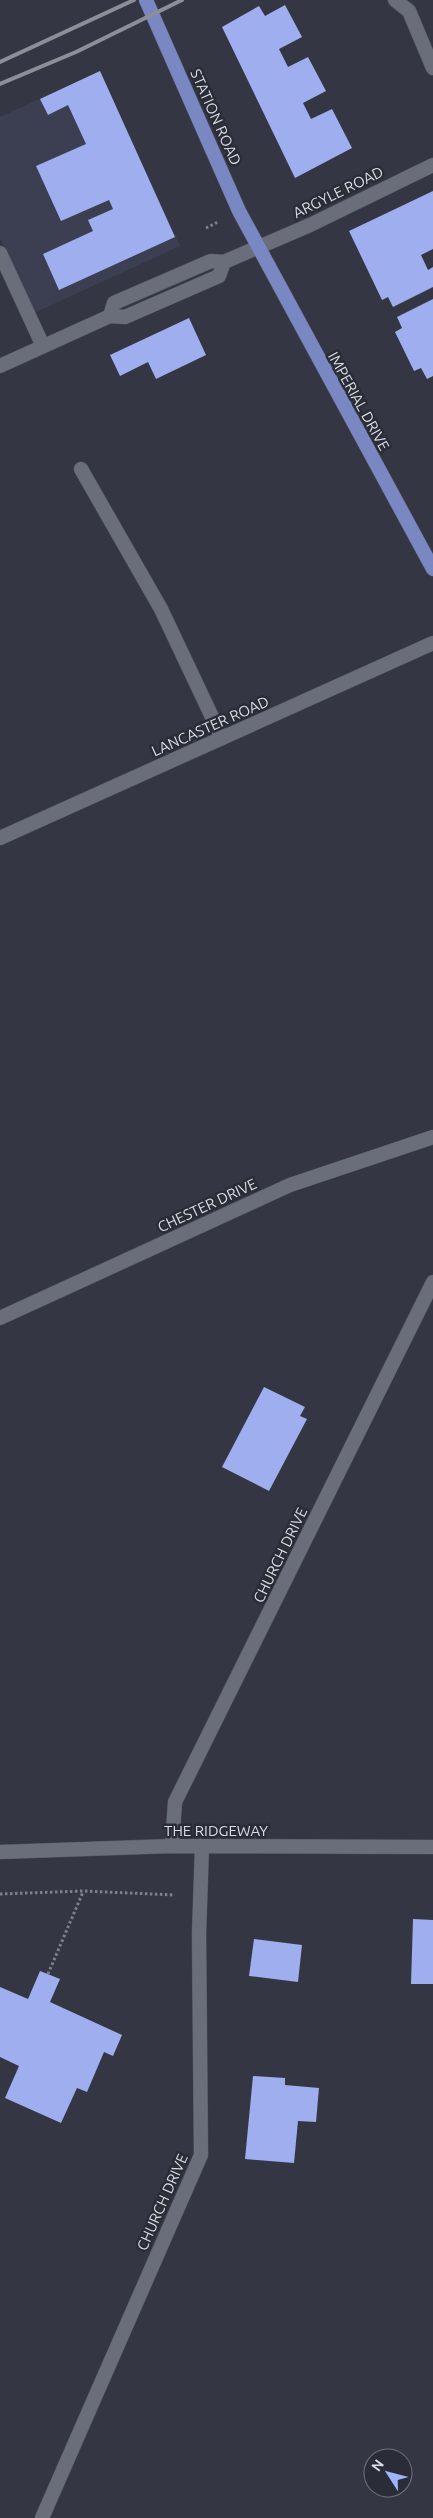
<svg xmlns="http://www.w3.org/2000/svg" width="433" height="2518" viewBox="0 0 433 2518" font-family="Ubuntu,sans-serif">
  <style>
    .built { fill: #3b3f51 }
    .building { fill: #9eaeef }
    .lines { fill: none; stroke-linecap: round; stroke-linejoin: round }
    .service-casing { stroke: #51545d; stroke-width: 15 }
    .minor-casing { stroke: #51545d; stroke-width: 15 }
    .tertiary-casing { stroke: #51545d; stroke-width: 15 }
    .primary-casing { stroke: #51545d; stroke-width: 15 }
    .path { stroke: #7e818b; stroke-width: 3; stroke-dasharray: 2.5 2.5; stroke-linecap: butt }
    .service { stroke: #6a6e7b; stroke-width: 14 }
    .minor { stroke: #6a6e7b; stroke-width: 14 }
    .tertiary { stroke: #6a6e7b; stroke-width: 14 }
    .primary { stroke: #7987c2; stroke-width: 14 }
    .rail { stroke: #8c8f98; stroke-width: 4 }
    .labels { text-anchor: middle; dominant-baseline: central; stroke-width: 5; stroke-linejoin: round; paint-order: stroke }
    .street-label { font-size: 15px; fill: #dadde4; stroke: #2a2d38 }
  </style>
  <rect width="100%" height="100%" fill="#343743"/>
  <!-- built -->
  <polygon class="built" points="100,71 180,246 34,313 0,238 0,117"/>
  <!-- building -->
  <g class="building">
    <polygon points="285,5 302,37 279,49 288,67 308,57 326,91 303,103 311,119 332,109 352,148 295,178 222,27 259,6 265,16"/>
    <polygon points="100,71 175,237 59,290 43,254 93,231 88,220 113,209 109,200 61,221 36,166 86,144 68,105 48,115 40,99"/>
    <polygon points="433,191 433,249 421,255 428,270 433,267 433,287 393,307 388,297 382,300 349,231"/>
    <polygon points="433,299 433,376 427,379 421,368 414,371 395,332 402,328 397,317"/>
    <polygon points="189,318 206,355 156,379 148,362 120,376 110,355"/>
    <polygon points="264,1387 305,1407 300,1416 307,1419 269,1491 222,1467"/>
    <polygon points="413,1919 433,1920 433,1984 411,1984"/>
    <polygon points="254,1939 302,1945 298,1982 249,1976"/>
    <polygon points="40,1971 60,1979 50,2002 122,2035 113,2056 104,2052 87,2092 77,2088 61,2123 5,2098 19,2066 0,2057 0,1987 28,1999"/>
    <polygon points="253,2076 285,2078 285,2085 319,2088 316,2122 298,2121 294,2163 245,2159"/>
  </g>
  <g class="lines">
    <!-- service casing -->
    <g class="service-casing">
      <g id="service">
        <polyline points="0,253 43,346"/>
        <polyline points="81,469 161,609 222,738"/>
      </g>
    </g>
    <!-- minor casing -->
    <g class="minor-casing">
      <g id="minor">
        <polyline points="395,0 409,11 433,68"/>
        <polyline points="110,316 114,303 211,261 224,262 310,225 433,165"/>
        <polyline points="0,366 110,316 125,317 219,276 224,262"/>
        <polyline points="0,838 433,643"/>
        <polyline points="0,1318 290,1185 433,1137"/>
        <polyline points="172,1846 175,1802 433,1282"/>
        <polyline points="42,2518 201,2155 199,1934 202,1846"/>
      </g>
    </g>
    <!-- tertiary casing -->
    <g class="tertiary-casing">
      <polyline id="tertiary" points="0,1852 172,1846 433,1847"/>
    </g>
    <!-- primary casing -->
    <g class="primary-casing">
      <polyline id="primary" points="146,0 239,211 433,569"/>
    </g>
    <!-- path -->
    <g class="path">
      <polyline points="206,228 218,222"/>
      <polyline points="0,1894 83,1891 175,1895"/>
      <polyline points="48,1974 83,1892"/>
    </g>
    <!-- service -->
    <use href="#service" class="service"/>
    <!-- minor -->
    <use href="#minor" class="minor"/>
    <!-- tertiary -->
    <use href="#tertiary" class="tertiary"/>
    <!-- primary -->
    <use href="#primary" class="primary"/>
    <!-- rail -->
    <g class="rail">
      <polyline points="0,62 134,0"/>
      <polyline points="0,84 76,52 182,0"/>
    </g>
  </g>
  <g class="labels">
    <!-- street labels -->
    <g class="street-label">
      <text transform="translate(216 117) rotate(66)">STATION ROAD</text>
      <text transform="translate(338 192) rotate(-26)">ARGYLE ROAD</text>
      <text transform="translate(359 401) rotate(61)">IMPERIAL DRIVE</text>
      <text transform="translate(210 726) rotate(-24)">LANCASTER ROAD</text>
      <text transform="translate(207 1205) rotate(-25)">CHESTER DRIVE</text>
      <text transform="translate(280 1555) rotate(-64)">CHURCH DRIVE</text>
      <text x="216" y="1830">THE RIDGEWAY</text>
      <text transform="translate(162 2202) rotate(-66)">CHURCH DRIVE</text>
    </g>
  </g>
  <!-- north arrow -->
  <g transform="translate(388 2473) rotate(306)"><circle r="24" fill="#2a2d38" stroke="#70737d"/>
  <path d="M0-4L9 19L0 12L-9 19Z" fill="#a0b3fd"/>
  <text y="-8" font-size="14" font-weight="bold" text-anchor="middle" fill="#dadde4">N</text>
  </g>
</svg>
